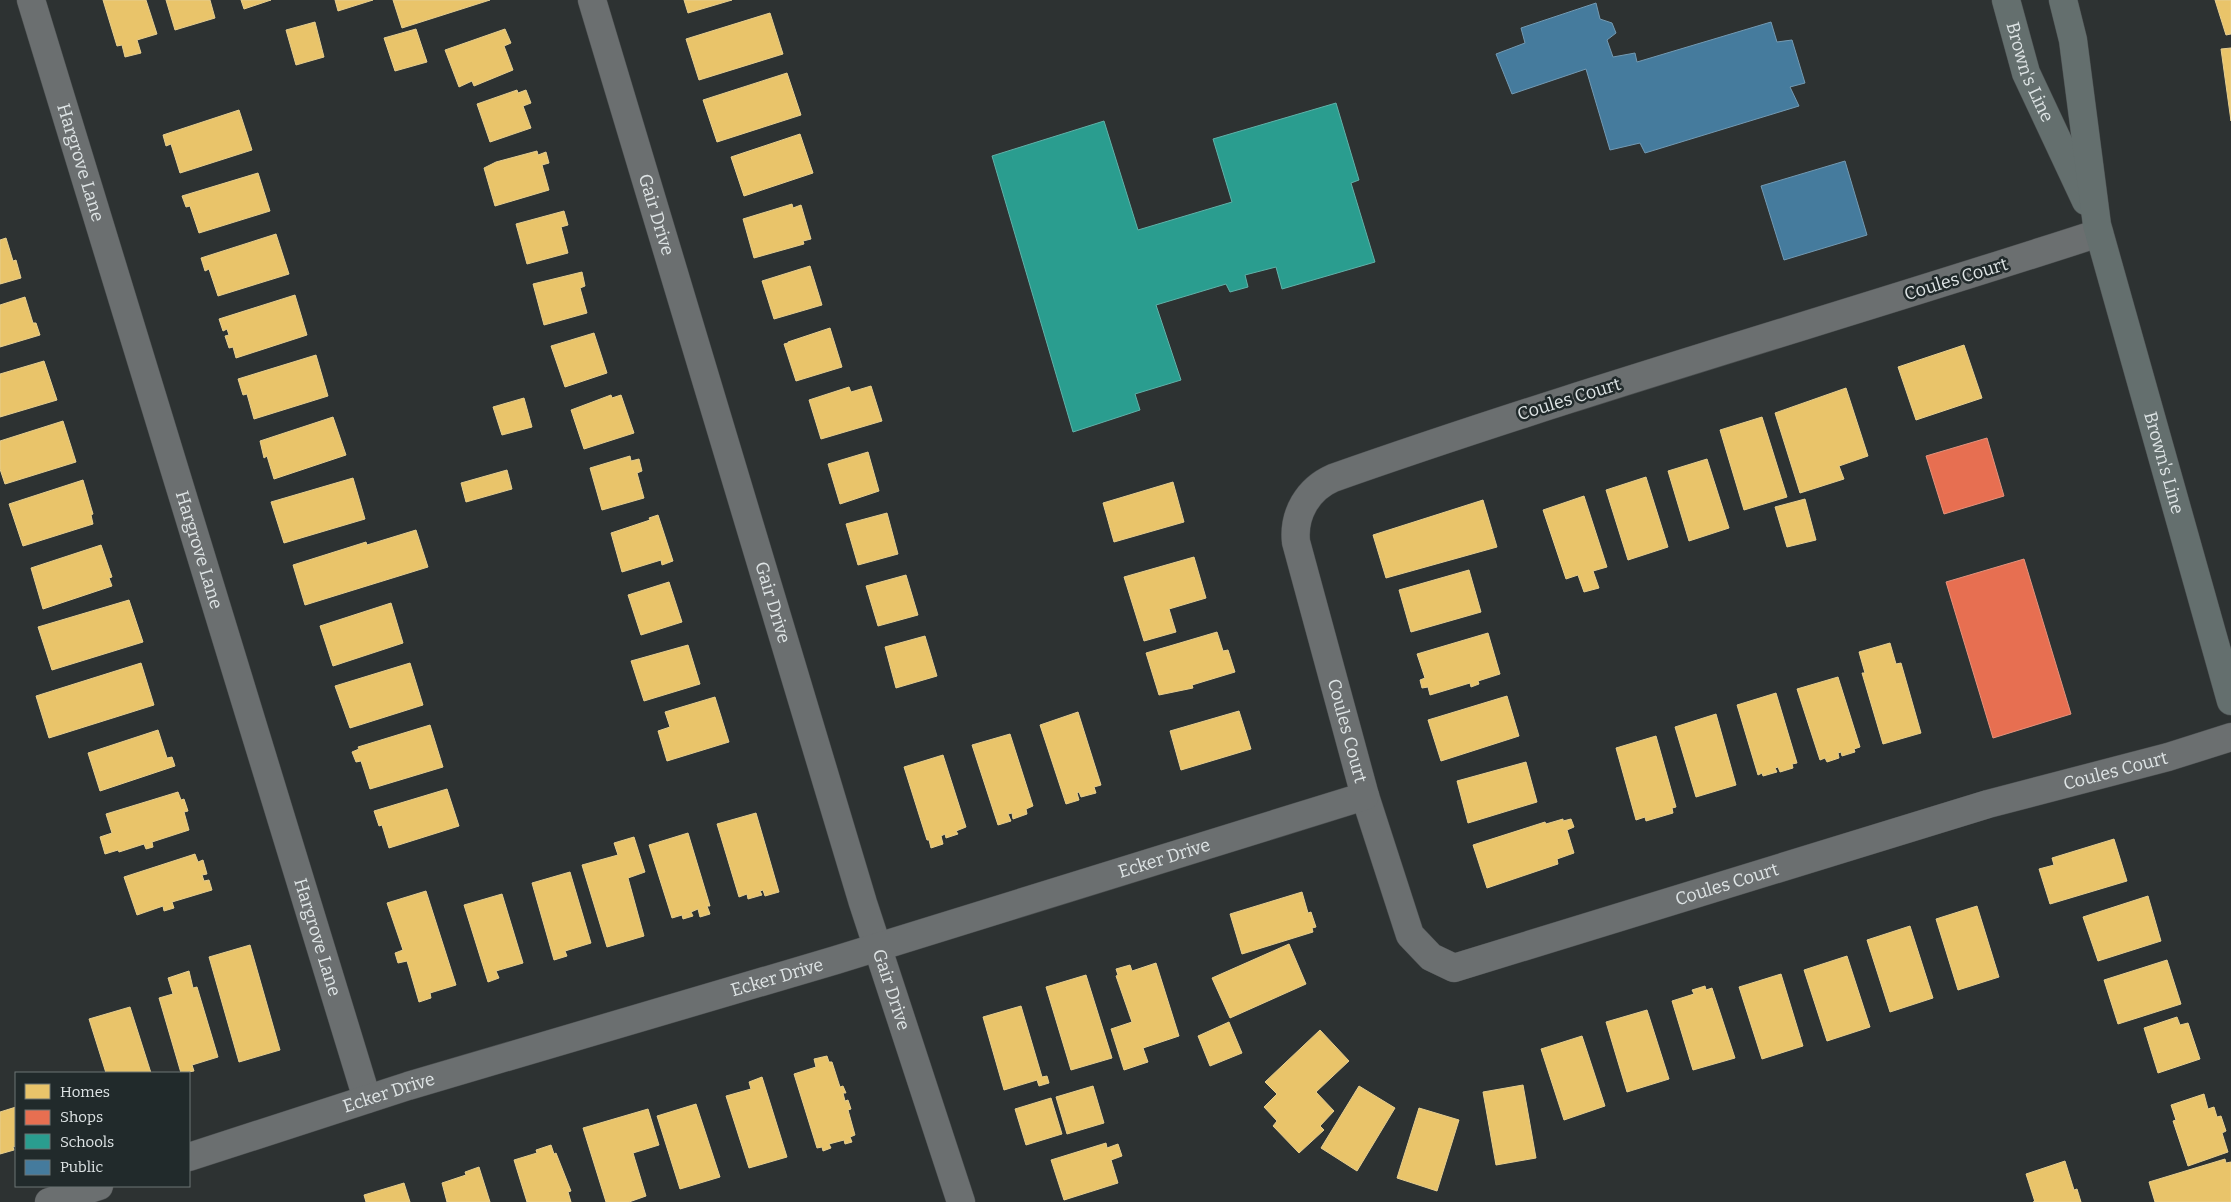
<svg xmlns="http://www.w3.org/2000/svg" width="2231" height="1202" viewBox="0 0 2231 1202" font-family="Bitter,serif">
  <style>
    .homes { fill: #e9c46a; stroke: #e6ce8f }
    .shops { fill: #e76f51; stroke: #e4927d }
    .schools { fill: #2a9d8f; stroke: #60b2a9 }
    .public { fill: #457b9d; stroke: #739ab3 }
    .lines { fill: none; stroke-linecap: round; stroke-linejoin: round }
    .minor-casing { stroke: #4a4e4f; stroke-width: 29 }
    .major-casing { stroke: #4a4e4f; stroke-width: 29 }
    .minor { stroke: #6b6f70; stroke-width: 28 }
    .major { stroke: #646f6e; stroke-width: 28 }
    .labels { text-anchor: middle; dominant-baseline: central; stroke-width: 5; stroke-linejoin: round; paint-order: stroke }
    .street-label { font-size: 18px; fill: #dee4e5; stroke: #212a2b }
  </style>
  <rect width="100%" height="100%" fill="#2d3232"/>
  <!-- homes -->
  <g class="homes">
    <polygon points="103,0 146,0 157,34 137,40 141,53 125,57 122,45 117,46"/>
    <polygon points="166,0 210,0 215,18 175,30"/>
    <polygon points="241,0 271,0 244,9"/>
    <polygon points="335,0 373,0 338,11"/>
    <polygon points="393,0 490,0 402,28"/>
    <polygon points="684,0 732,0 688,13"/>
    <polygon points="2215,0 2231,0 2231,34 2226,35"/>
    <polygon points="770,13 783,54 699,80 686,39"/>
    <polygon points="315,22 324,57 296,65 286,30"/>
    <polygon points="416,29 427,62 395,71 384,38"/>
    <polygon points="505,29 511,43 504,46 513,70 474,86 472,81 459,87 445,50"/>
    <polygon points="2231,48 2231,121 2221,49"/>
    <polygon points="787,73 801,115 717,142 703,100"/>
    <polygon points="517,90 518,93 526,90 531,103 523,106 531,128 490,142 477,104"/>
    <polygon points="239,110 252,150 180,173 171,144 166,146 163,135"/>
    <polygon points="800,134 813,173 744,196 731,157"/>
    <polygon points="537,151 538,155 546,152 549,163 542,165 549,190 495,206 484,168 496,162"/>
    <polygon points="258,173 270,211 199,233 190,206 186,207 182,196"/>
    <polygon points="792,204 793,208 801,205 811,239 803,241 804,244 754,258 743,219"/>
    <polygon points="564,211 568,225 561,227 568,253 527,264 516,224"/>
    <polygon points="276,234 289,274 218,296 209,269 205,271 201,258"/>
    <polygon points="6,238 13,261 16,260 21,278 0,284 0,240"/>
    <polygon points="810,266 822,305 774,319 762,281"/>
    <polygon points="582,272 585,286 580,288 587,313 544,325 533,284"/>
    <polygon points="295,295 307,335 236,358 233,347 229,348 225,336 229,335 227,329 223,331 219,319"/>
    <polygon points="25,297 33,323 36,323 40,335 0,347 0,305"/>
    <polygon points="830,328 842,367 796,381 784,344 788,343 788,342"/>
    <polygon points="594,333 607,373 565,387 551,346"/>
    <polygon points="1964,345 1982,398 1916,420 1898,367"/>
    <polygon points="316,355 328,396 254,419 247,394 243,395 238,379"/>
    <polygon points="44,361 57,400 0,417 0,374"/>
    <polygon points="871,386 882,421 821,439 809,400 849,387 851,392"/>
    <polygon points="1846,388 1868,456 1839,466 1844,479 1800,493 1775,413"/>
    <polygon points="611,395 612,398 621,395 634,433 584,449 571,410"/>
    <polygon points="524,398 532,427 502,435 493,407"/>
    <polygon points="333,417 346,455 274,479 267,456 264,458 260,441"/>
    <polygon points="1762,417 1787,497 1744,510 1720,430"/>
    <polygon points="63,421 76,462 5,484 0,469 0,441"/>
    <polygon points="868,452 879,491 840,504 828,464"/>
    <polygon points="630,456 631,461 639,459 642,471 637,473 644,498 602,510 590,468"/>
    <polygon points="1707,459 1729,528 1689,541 1668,471"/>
    <polygon points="507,470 512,489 466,502 461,483"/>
    <polygon points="1646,477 1668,547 1628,560 1606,490"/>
    <polygon points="353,478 365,519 284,543 271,502"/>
    <polygon points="83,480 93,514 91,515 93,524 23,546 9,504"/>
    <polygon points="1173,482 1184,522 1114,542 1103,503"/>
    <polygon points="1584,496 1607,567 1593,571 1599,588 1584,592 1578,575 1566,579 1543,510"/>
    <polygon points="1805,499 1816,540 1787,547 1775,507"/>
    <polygon points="1483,500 1497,547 1386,578 1373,535"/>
    <polygon points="887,513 898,554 858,565 846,524"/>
    <polygon points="658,515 673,561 662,565 661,560 622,572 611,533 650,520 649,518"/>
    <polygon points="416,530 428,567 305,605 293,565 366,542 367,545"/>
    <polygon points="101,545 112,577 109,578 112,586 43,609 31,568"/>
    <polygon points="1194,557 1206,598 1169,609 1176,632 1144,641 1124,577"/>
    <polygon points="1469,570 1481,612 1411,632 1399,590"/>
    <polygon points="906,575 918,615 878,626 866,586"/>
    <polygon points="669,582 682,622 641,635 628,595"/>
    <polygon points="129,600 143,642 52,670 38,627"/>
    <polygon points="391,603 403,643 333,666 320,626"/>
    <polygon points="1217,632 1223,651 1228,650 1235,672 1192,685 1193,688 1159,695 1146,653"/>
    <polygon points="1488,633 1500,674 1478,681 1479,684 1471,687 1470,683 1430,695 1428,687 1422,688 1420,680 1425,678 1417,654"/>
    <polygon points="925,636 937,676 896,688 885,647"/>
    <polygon points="1890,643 1896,664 1901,663 1921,733 1883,744 1862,673 1865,673 1859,652"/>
    <polygon points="688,645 700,684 644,701 631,661"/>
    <polygon points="141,663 154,705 49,738 36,696"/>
    <polygon points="410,663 423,705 350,728 335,686"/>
    <polygon points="1838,677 1860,747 1854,749 1855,752 1842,756 1841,752 1838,753 1839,758 1827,762 1825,758 1820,760 1797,689"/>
    <polygon points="1776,693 1797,763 1792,764 1793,768 1780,772 1778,767 1775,768 1777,772 1763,776 1762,773 1758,775 1737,705"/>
    <polygon points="1507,696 1519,736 1441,761 1428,720"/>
    <polygon points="715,697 729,742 667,761 658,731 670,727 665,712"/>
    <polygon points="1239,711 1251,749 1181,770 1170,731"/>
    <polygon points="1078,712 1101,785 1094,787 1096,793 1081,797 1079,792 1077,793 1079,800 1066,804 1040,725"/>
    <polygon points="1716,714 1736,785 1696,797 1675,727"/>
    <polygon points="430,725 443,767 370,789 361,761 356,762 352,752 359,749 358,747"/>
    <polygon points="158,730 167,758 172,757 175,766 100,791 88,753"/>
    <polygon points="1010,734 1033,806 1026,809 1027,814 1013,819 1012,813 1008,814 1011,821 998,825 972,745"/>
    <polygon points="1656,736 1676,807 1672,808 1673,813 1646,821 1645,817 1636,820 1616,748"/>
    <polygon points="943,755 966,827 956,831 958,834 946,838 945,834 941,836 943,844 931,848 929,840 927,840 904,767"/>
    <polygon points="1526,762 1537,802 1468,823 1457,781"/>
    <polygon points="447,789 459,826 389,848 382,825 379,826 374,811"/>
    <polygon points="178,792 181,800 184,799 188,811 184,812 189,830 152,842 153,847 146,849 144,844 119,852 118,850 105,854 100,837 112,833 106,814"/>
    <polygon points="756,813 779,892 765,896 763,890 760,891 762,895 748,899 747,894 739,897 717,824"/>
    <polygon points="1563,819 1563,821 1571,819 1574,827 1567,830 1574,853 1557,859 1558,864 1487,888 1473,845 1545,822 1546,824"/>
    <polygon points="688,833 710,906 707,906 710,914 700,917 698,909 691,912 693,916 683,919 682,915 672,918 649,845"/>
    <polygon points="634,837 645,872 628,878 644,936 607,947 582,865 618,855 614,843"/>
    <polygon points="2114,839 2127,881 2050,904 2039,869 2054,865 2052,858"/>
    <polygon points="195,854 198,862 203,860 207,874 202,875 204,881 209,880 212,890 172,902 174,908 164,911 163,906 137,915 124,877"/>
    <polygon points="570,872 591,943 565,951 567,956 554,960 532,883"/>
    <polygon points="426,891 456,985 430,993 431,998 419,1002 407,961 398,963 395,953 403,950 387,903"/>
    <polygon points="1302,892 1308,913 1311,912 1316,927 1312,928 1313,932 1242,954 1230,914"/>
    <polygon points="502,894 523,963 496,971 499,978 488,982 464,905"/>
    <polygon points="2148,896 2161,941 2098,961 2083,917"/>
    <polygon points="1977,906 1999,977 1958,990 1936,919"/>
    <polygon points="1910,926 1933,998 1890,1012 1867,940"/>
    <polygon points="1289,944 1306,984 1230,1018 1212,978"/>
    <polygon points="250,945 280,1050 239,1062 209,957"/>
    <polygon points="1847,956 1870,1027 1827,1041 1804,970"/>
    <polygon points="2167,960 2181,1004 2118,1024 2104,980"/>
    <polygon points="1156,963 1179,1036 1143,1048 1148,1062 1124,1070 1111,1029 1132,1022 1116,976 1118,975 1116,969 1130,965 1132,971"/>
    <polygon points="189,971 193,988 197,987 218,1057 192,1065 194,1071 181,1073 159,998 173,994 168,978"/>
    <polygon points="1781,974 1803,1046 1762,1059 1739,987"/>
    <polygon points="1086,975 1112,1058 1071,1070 1046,987"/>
    <polygon points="1705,986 1706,990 1712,988 1735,1058 1693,1070 1672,1001 1694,994 1692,990"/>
    <polygon points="1021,1006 1042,1077 1047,1076 1049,1083 1039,1086 1037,1080 1004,1090 983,1017"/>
    <polygon points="130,1007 151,1073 106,1073 89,1019"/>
    <polygon points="1647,1010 1669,1079 1627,1092 1606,1022"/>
    <polygon points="2177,1017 2180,1025 2188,1023 2200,1059 2158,1073 2144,1028"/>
    <polygon points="1229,1022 1242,1053 1210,1066 1198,1036"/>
    <polygon points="1320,1030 1349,1061 1316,1092 1334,1111 1320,1126 1324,1130 1299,1153 1273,1126 1277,1121 1264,1107 1277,1094 1265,1082"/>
    <polygon points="1582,1036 1605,1106 1564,1120 1541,1049"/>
    <polygon points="827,1056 829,1062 832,1062 840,1087 843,1086 846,1093 843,1093 845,1101 848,1100 851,1109 848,1110 855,1135 850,1137 852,1142 845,1144 844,1140 829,1144 831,1148 823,1151 822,1147 817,1148 794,1074 816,1067 814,1059"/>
    <polygon points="762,1077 787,1157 749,1168 726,1096 751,1089 749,1082"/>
    <polygon points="1523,1085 1536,1158 1496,1165 1483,1092"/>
    <polygon points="1093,1086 1104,1123 1067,1134 1056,1097"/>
    <polygon points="1359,1086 1395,1108 1357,1171 1321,1148"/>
    <polygon points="2204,1094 2208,1109 2214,1107 2217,1117 2221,1116 2226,1131 2222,1133 2228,1152 2188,1166 2173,1121 2176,1120 2171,1105"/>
    <polygon points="1051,1098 1062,1134 1026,1145 1015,1109"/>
    <polygon points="696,1104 720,1177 680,1189 657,1116"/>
    <polygon points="16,1107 16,1146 13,1147 14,1150 0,1154 0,1112"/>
    <polygon points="1419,1108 1459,1120 1437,1191 1397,1178"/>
    <polygon points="648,1109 659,1145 633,1153 646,1196 629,1202 606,1202 583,1128"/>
    <polygon points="1106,1143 1107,1148 1118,1144 1122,1156 1111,1160 1118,1183 1064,1200 1051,1160"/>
    <polygon points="551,1145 554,1154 556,1153 571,1191 568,1192 571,1202 527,1202 514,1160 537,1153 536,1150"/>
    <polygon points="2225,1159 2226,1163 2231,1162 2231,1202 2155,1202 2149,1182"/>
    <polygon points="2065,1161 2074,1190 2077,1189 2081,1202 2033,1202 2035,1202 2026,1174"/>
    <polygon points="479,1167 490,1202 447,1202 442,1183 466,1175 465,1172"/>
    <polygon points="404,1183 410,1202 366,1202 364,1195"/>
  </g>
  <!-- shops -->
  <g class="shops">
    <polygon points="1987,438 2004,496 1944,514 1926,456"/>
    <polygon points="2024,559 2071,714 1993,738 1946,582"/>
  </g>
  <!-- schools -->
  <polygon class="schools" points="1336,103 1359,180 1351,183 1375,262 1282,289 1276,267 1245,275 1248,287 1230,292 1226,284 1156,305 1181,380 1135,394 1140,410 1073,432 992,156 1104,121 1138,230 1232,202 1213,139"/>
  <!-- public -->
  <g class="public">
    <polygon points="1596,3 1600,19 1612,23 1616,33 1607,40 1613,57 1635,53 1637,62 1771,22 1777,42 1792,40 1805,83 1790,87 1799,106 1645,153 1640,143 1610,150 1586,69 1512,94 1496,54 1525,43 1521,28"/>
    <polygon points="1845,161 1867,235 1784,260 1761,186"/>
  </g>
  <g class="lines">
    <!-- minor casing -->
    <g class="minor-casing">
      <g id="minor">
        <path id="s1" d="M31 0 367 1099"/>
        <path id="s2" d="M592 0 863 903 961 1202"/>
        <path id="s3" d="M2099 233C1844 316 1586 389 1333 478 1308 489 1293 514 1296 542L1365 796 1410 935 1431 957 1454 968 1988 804 2168 757 2231 737"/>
        <path id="s4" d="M189 1157 408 1086 836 960 1365 796"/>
        <polyline points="49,1202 99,1186"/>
      </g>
    </g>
    <!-- major casing -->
    <g class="major-casing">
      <g id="major">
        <path id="s5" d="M2006 0 2026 73 2086 201"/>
        <path id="s6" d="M2063 0 2073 40 2097 225 2231 701"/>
      </g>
    </g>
    <!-- minor -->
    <use href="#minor" class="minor"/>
    <!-- major -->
    <use href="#major" class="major"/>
  </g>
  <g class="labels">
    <!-- street labels -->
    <g class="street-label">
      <text stroke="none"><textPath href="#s5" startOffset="76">Brown's Line</textPath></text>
      <text stroke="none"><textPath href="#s1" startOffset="170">Hargrove Lane</textPath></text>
      <text stroke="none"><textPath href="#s2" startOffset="224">Gair Drive</textPath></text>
      <text transform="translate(1956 279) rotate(-17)">Coules Court</text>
      <text transform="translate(1569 399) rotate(-17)">Coules Court</text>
      <text stroke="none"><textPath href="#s6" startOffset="475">Brown's Line</textPath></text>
      <text stroke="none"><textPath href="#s1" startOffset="575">Hargrove Lane</textPath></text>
      <text stroke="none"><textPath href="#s2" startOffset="629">Gair Drive</textPath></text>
      <text stroke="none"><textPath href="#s3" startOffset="1079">Coules Court</textPath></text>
      <text stroke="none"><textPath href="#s3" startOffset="2039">Coules Court</textPath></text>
      <text stroke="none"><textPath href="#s4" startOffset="1020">Ecker Drive</textPath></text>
      <text stroke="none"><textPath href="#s3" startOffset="1634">Coules Court</textPath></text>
      <text stroke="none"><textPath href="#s1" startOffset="980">Hargrove Lane</textPath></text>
      <text stroke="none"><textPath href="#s4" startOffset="615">Ecker Drive</textPath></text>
      <text stroke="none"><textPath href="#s2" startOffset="1034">Gair Drive</textPath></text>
      <text stroke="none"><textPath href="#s4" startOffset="210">Ecker Drive</textPath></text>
    </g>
  </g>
  <!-- legend -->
  <rect x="15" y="1072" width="175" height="115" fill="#212a2b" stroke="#6d7475"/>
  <rect x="25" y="1084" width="25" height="15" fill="#e9c46a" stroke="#6d7475"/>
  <text x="60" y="1097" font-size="15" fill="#dee4e5">Homes</text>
  <rect x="25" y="1110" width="25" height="15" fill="#e76f51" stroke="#6d7475"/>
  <text x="60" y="1122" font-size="15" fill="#dee4e5">Shops</text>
  <rect x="25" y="1134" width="25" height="15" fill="#2a9d8f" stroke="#6d7475"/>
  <text x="60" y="1147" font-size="15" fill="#dee4e5">Schools</text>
  <rect x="25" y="1160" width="25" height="15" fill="#457b9d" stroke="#6d7475"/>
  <text x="60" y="1172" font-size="15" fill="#dee4e5">Public</text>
</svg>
